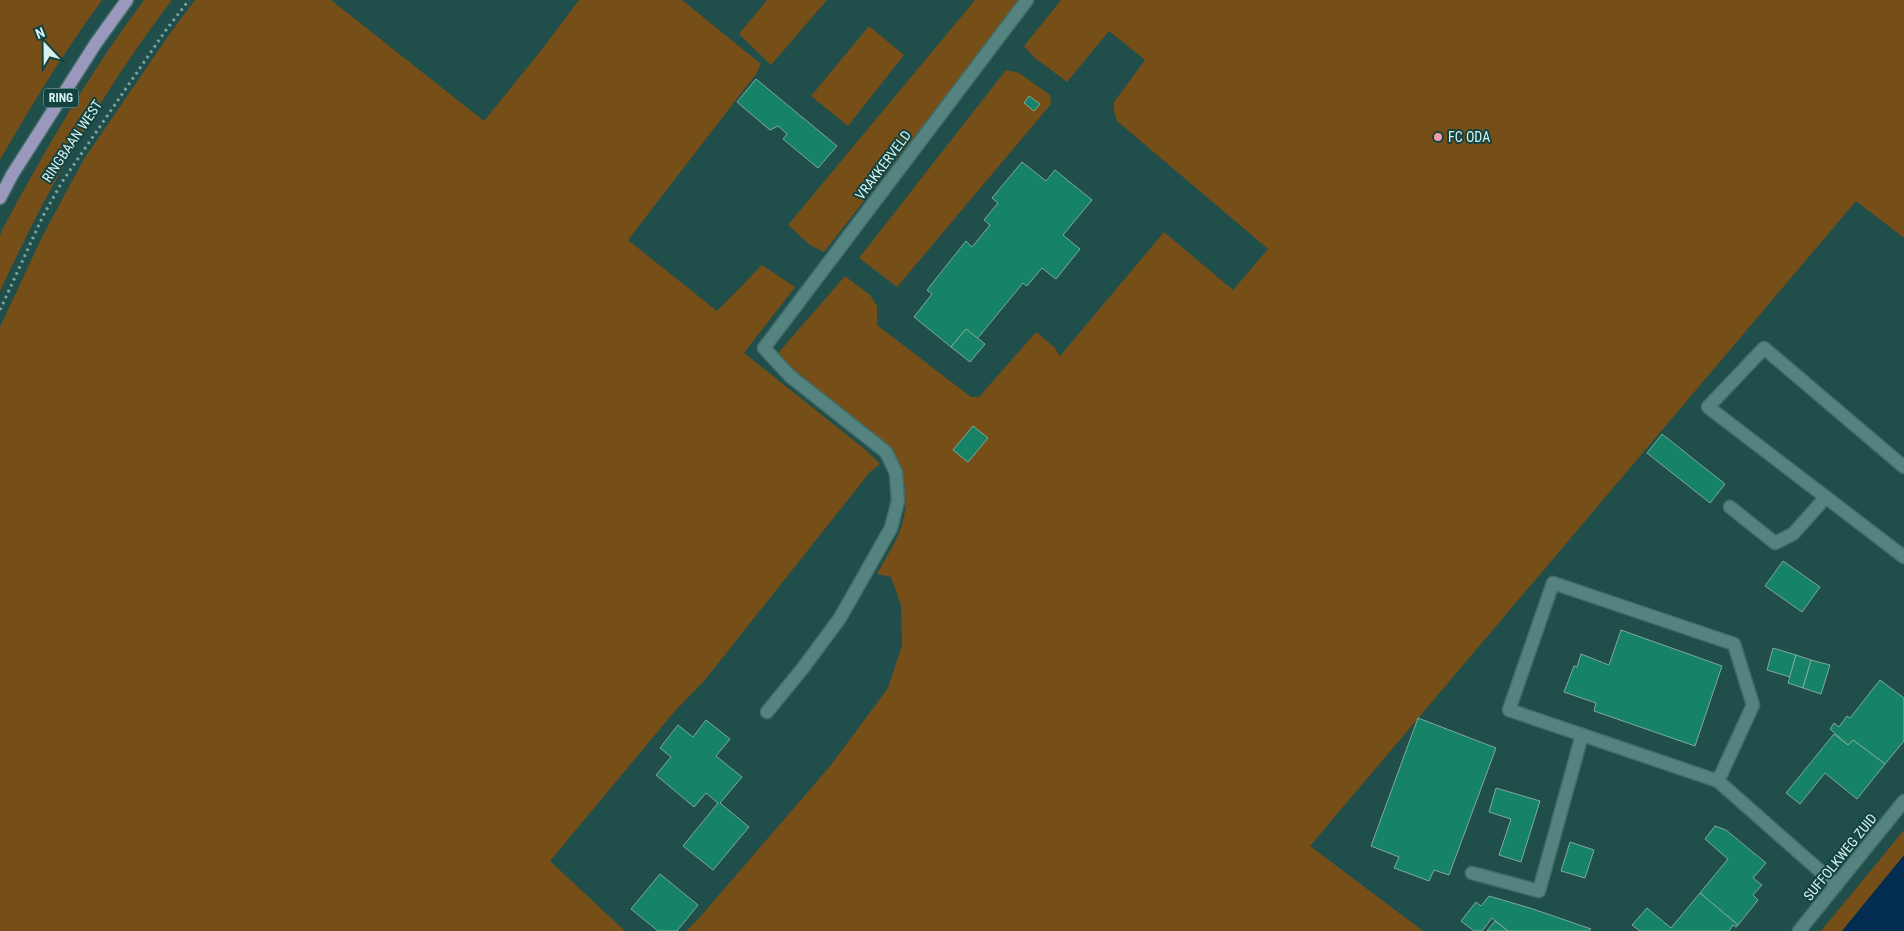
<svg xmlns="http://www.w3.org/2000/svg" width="1904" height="931" viewBox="0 0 1904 931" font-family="'Roboto Condensed',sans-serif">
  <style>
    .green { fill: #764e18 }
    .water { fill: #032d50 }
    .building { fill: #168366; stroke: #80aa9a }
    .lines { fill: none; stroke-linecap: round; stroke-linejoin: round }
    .minor-casing { stroke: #416d6a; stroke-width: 15 }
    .major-casing { stroke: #416d6a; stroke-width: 15 }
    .path { stroke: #7fa3a0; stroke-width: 3; stroke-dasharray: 2.5 4; stroke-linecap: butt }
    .minor { stroke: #558480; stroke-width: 12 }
    .major { stroke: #9b98be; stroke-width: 12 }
    .poi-dot { fill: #f39aa9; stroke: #134340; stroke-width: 2 }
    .labels { text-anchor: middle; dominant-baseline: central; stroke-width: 4; stroke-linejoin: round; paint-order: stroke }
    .shield { fill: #134340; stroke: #9dbdba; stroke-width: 1 }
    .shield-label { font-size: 12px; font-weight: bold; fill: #d8f1ee }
    .poi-label { font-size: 14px; fill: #d8f1ee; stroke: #134340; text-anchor: start }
    .street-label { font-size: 14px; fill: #d8f1ee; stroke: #134340 }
  </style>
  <rect width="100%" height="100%" fill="#1f4e4b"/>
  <!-- green -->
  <g class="green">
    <path d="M0 0H102C65 51 31 105 0 160Z"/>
    <path d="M144 0H172C103 90 48 188 0 291V235L2 230C45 150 90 72 144 0Z"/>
    <polygon points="195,0 331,0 484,121 543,48 579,0 682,0 761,64 756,74 628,240 717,311 762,265 795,287 744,353 867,451 880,464 870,472 704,681 674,712 550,861 625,931 0,931 0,327 42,237 84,159 171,32"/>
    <polygon points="767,0 827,0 771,65 739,34"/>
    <polygon points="975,0 1024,0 982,50 824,252 810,245 788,225"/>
    <path d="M1061 0H1904V238L1856 201 1310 846 1423 931H686L699 918 831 765 888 688 902 645 901 605 891 577 877 574C885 559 900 536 903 521 909 497 904 470 891 450L789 366 778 353 845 276 870 295 877 306V325L971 397H979L1036 332 1054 347 1060 356 1164 232 1233 290 1268 249 1117 121 1114 112V102L1145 60 1109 31 1067 82 1035 58 1024 46Z"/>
    <polygon points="869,26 904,55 848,126 811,96"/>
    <polygon points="1006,70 1019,73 1050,95 1051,104 897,287 859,258"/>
    <polygon points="1904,830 1904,856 1842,931 1821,931"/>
  </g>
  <!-- water -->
  <polygon class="water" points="1904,855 1904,931 1842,931"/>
  <!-- building -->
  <g class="building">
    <polygon points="756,79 837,146 818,168 783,139 787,134 778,126 770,130 737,102"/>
    <polygon points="1029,96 1040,104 1034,111 1024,103"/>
    <polygon points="1022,162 1046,181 1055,170 1092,200 1063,235 1080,249 1056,279 1042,268 1027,286 1023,283 977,339 966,329 951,347 914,317 932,294 927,290 966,241 972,247 990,225 984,220 998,203 992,198"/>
    <polygon points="966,329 985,344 970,362 951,347"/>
    <polygon points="973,426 988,438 968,462 953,450"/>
    <polygon points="1662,434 1725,484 1710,503 1647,453"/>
    <polygon points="1783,561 1820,587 1802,612 1765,586"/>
    <polygon points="1621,630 1722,666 1695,746 1594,711 1596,703 1564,692 1574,666 1577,667 1581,654 1609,665"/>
    <polygon points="1773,648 1796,655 1790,677 1767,670"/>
    <polygon points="1796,655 1811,660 1803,688 1788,683"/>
    <polygon points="1811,660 1830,665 1821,694 1803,688"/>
    <polygon points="1880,680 1904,698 1904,741 1885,764 1853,740 1848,745 1830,729 1834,723 1839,727 1847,716 1850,718"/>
    <polygon points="1418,718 1496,748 1449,875 1434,870 1429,881 1394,868 1399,857 1371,846"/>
    <polygon points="706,720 730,739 716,756 742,777 720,803 749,827 713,870 683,846 718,803 706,793 694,807 656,775 671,757 660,748 678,725 693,737"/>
    <polygon points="1834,734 1848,745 1853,740 1885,764 1857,799 1825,773 1800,804 1786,793"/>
    <polygon points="1496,788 1540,801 1521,862 1499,855 1511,819 1489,812"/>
    <polygon points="1715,826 1726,830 1766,863 1753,878 1762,885 1753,895 1758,900 1738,925 1700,893 1728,859 1705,839"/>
    <polygon points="1570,842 1594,850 1585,878 1561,871"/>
    <polygon points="660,874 698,905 677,931 658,931 631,909"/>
    <polygon points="1700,893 1738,925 1736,927 1733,925 1729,931 1640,931 1632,925 1647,908 1671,928"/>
    <polygon points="1489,896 1533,909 1591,929 1589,931 1508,931 1492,918 1482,931 1474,931 1461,921 1476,902 1481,906"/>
    <polygon points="1495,921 1508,931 1487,931"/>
  </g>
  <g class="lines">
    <!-- minor casing -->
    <g class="minor-casing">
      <g id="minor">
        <polyline points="1904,467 1764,348 1708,407 1904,557"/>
        <polyline points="1730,507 1775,543 1793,534 1826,497"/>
        <polyline points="767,712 803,668 840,618 891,528 898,501 896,473 886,452 790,376 764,348 1027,0"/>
        <polyline points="1718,781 1753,705 1734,644 1553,583 1509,710 1718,781 1836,885"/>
        <polyline points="1472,873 1539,891 1582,735"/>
        <polyline points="1799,931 1904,801"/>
      </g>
    </g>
    <!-- major casing -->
    <g class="major-casing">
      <polyline id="major" points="0,198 12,175 96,43 127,0"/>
    </g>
    <!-- path -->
    <polyline class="path" points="0,310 43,216 62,182 166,30 189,0"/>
    <!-- minor -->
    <use href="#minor" class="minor"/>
    <!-- major -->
    <use href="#major" class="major"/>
  </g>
  <!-- markers -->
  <circle class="poi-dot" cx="1438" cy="137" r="5"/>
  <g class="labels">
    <!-- shield labels -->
    <rect class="shield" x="43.5" y="88.5" width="35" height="19" rx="4"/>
    <g class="shield-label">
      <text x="61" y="98">RING</text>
    </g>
    <!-- poi labels -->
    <g class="poi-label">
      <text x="1448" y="137">FC ODA</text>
    </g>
    <!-- street labels -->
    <g class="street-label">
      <text transform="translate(72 141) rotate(-56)">RINGBAAN WEST</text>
      <text transform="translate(883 165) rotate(-53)">VRAKKERVELD</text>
      <text transform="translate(1840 857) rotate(-51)">SUFFOLKWEG ZUID</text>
    </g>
  </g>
  <!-- north arrow -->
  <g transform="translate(45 45) rotate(338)" stroke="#134340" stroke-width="4" paint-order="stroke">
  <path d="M0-4L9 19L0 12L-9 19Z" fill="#d8f1ee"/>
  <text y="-8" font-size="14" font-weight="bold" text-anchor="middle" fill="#d8f1ee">N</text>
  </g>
</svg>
